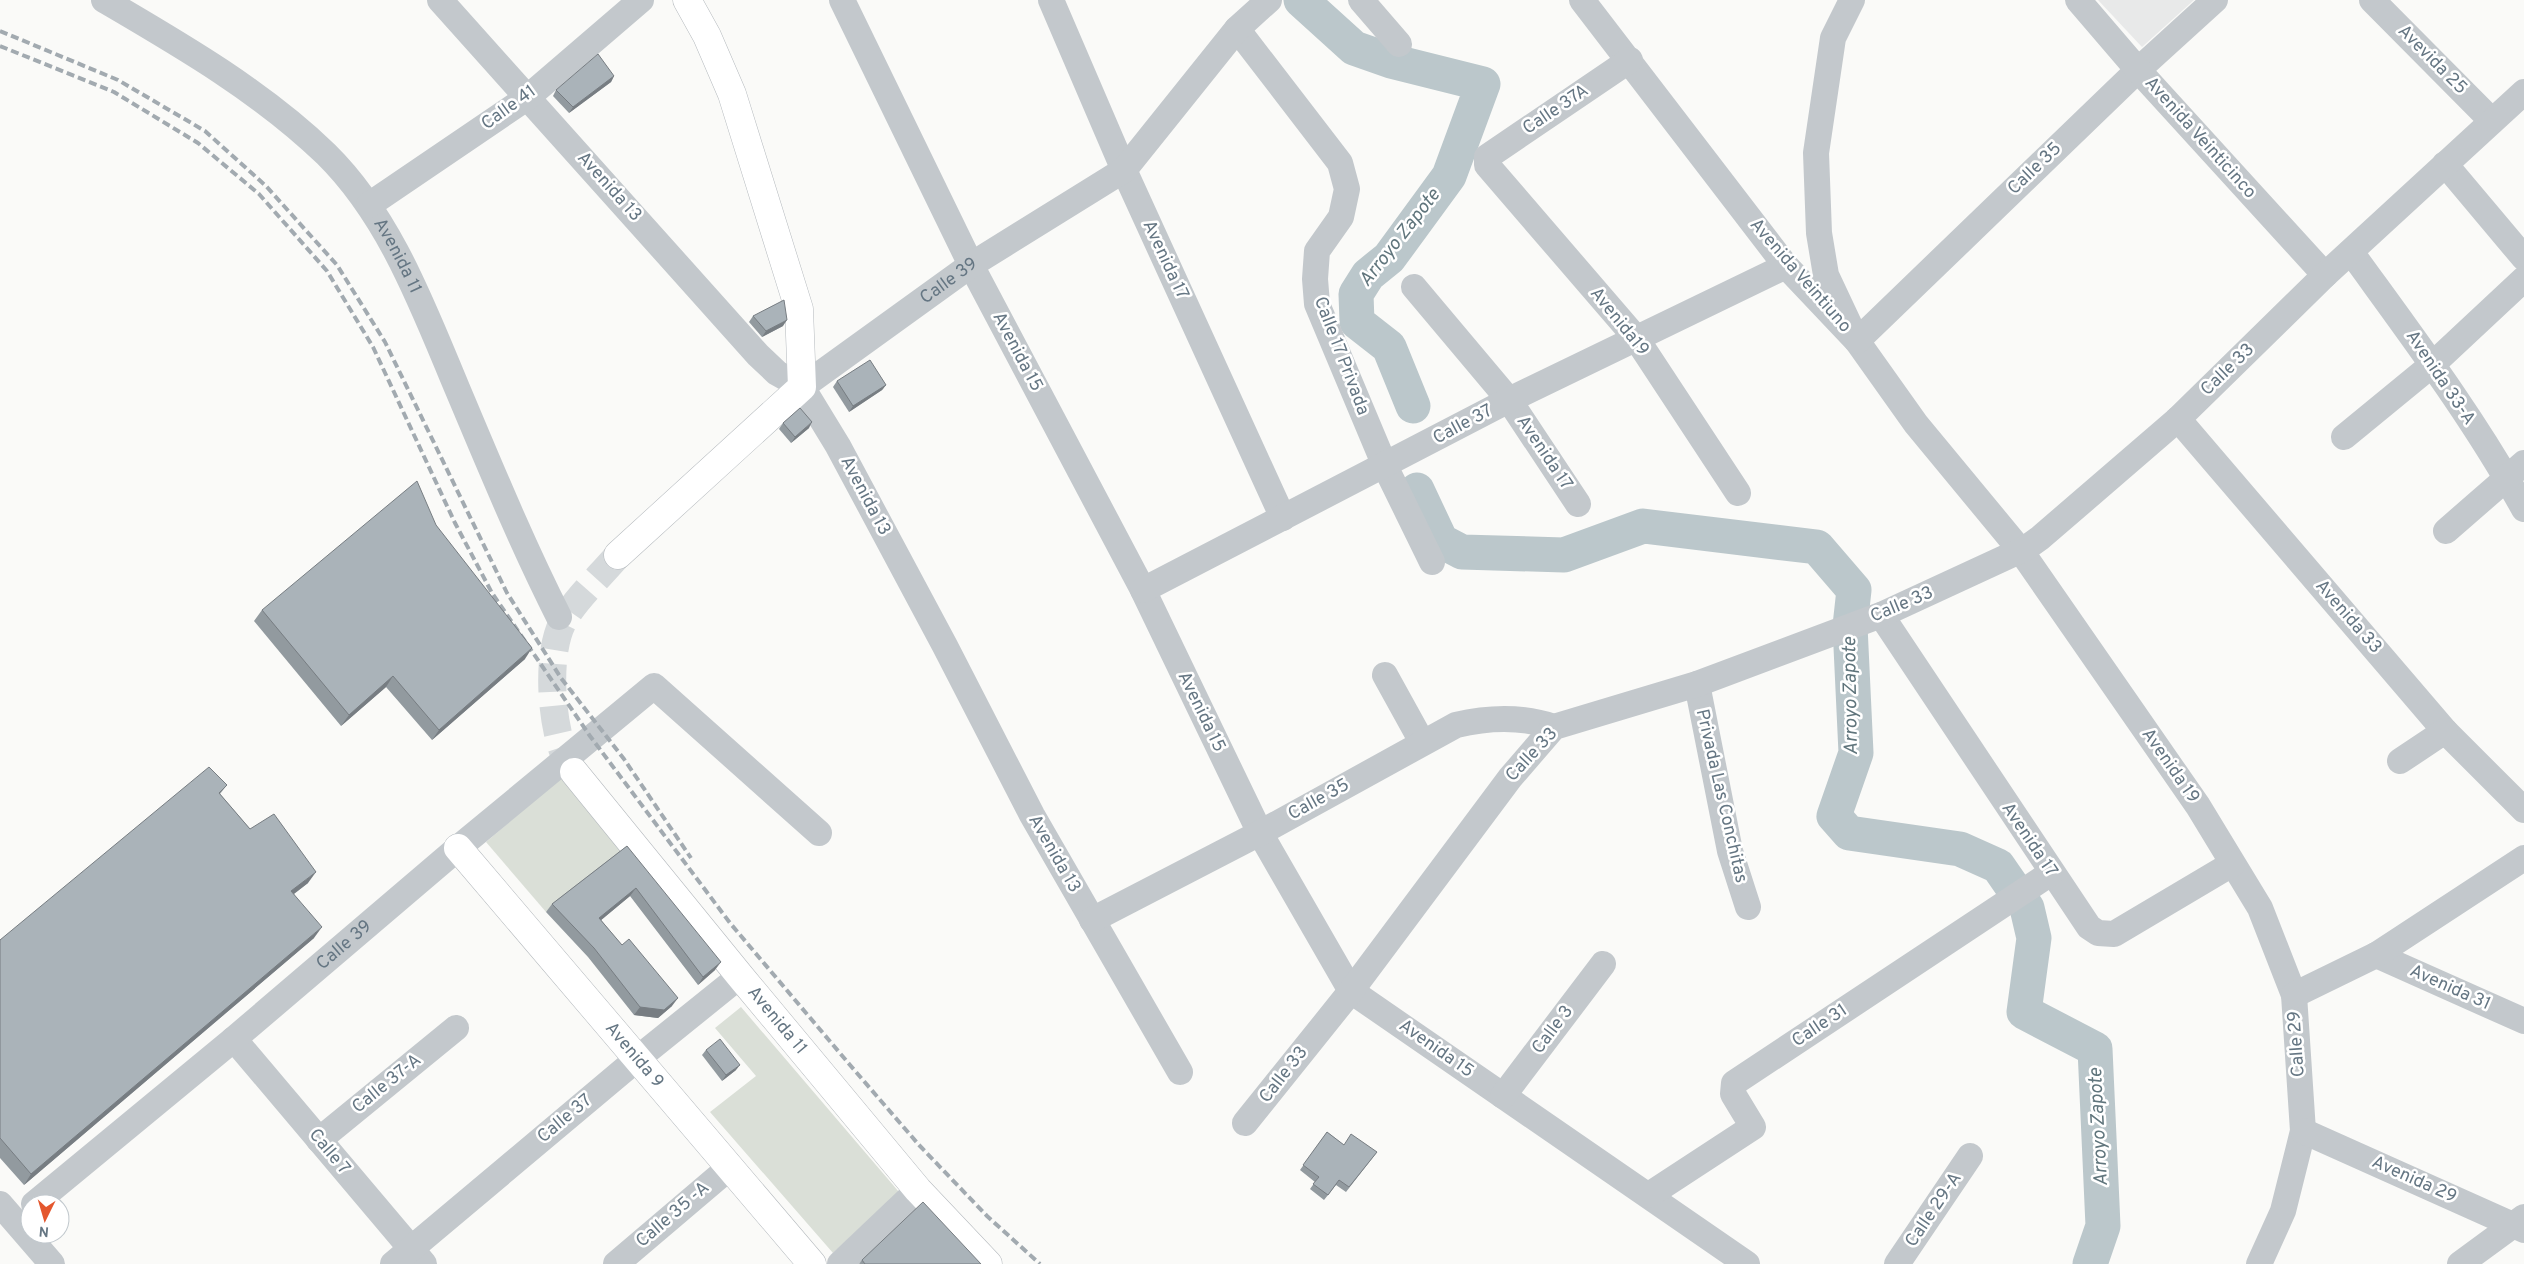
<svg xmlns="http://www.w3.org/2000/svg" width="2524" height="1264" viewBox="0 0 2524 1264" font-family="Overpass,sans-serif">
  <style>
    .built { fill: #e8e9e9 }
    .green { fill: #dadfd7 }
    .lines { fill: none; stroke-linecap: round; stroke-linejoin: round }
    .river { stroke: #bbc7cb; stroke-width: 35 }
    .major-tunnel { stroke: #d5d9db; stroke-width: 28; stroke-dasharray: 28 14; stroke-linecap: butt }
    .major-casing { stroke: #b5babe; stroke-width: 29 }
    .minor { stroke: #c3c8cc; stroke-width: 26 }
    .major { stroke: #fff; stroke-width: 28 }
    .rail { stroke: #a2aab0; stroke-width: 4; stroke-dasharray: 8 4; stroke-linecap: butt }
    .wall { fill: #929a9f }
    .shaded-wall { fill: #777d82 }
    .building { fill: #aab3b9; stroke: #777d82 }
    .labels { text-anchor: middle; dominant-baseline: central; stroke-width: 5; stroke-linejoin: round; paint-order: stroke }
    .street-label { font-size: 18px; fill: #657683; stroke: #fff }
    .water-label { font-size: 19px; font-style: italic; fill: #60757c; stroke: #fff }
  </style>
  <rect width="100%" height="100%" fill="#fafaf8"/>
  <!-- built -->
  <polygon class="built" points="2098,0 2194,0 2142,47"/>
  <!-- green -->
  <g class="green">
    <polygon points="564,775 626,850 546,912 486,842"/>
    <polygon points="741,1007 899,1192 833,1253 710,1112 756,1076 715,1028"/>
  </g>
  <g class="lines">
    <!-- river -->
    <g class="river">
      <polyline points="1301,0 1354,48 1391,61 1483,84 1449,176 1389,258 1368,275 1356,294 1357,322 1389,347 1413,406"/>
      <polyline points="1417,490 1441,541 1462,552 1564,555 1643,526 1817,547 1854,590 1850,626 1856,753 1834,816 1849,833 1960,849 1998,866 2027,908 2034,938 2024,1012 2095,1049 2103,1226 2090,1264"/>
    </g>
    <!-- major-tunnel -->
    <path class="major-tunnel" d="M574 772C570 765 566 758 563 751 551 719 546 651 564 620 574 601 603 573 618 555"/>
    <!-- major casing -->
    <g class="major-casing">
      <g id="major">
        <polyline points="618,555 802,387 799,309 732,94 707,36 687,0"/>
        <path id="s4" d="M574 772 740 976 918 1190 988 1264"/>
        <path id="s5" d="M458 848 812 1264"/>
      </g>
    </g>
    <!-- minor -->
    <g class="minor">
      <path id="s1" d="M104 0C181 45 262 92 326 154 390 217 423 307 457 388 490 466 521 542 559 617"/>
      <polyline points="440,0 758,355 777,373 802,387 838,446 945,646 1032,815 1180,1072"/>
      <polyline points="842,0 971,265 1143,590 1260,833 1351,991 1747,1264"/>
      <polyline points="1051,0 1124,170 1283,518"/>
      <polyline points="1361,0 1399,44"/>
      <polyline points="1582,0 1786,266 1857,341 1916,424 2021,551 2198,806 2260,908 2294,995 2303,1131 2283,1211 2259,1264"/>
      <polyline points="1852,0 1833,38 1816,153 1819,233 1826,275 1857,341 2138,70 2215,0"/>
      <polyline points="2078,0 2138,70 2325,275"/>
      <polyline points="2372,0 2492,121"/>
      <polyline points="1237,29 1340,163 1347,189 1341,217 1317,251 1315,279 1317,304 1385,466 1432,562"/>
      <polyline points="1630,60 1487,157 1487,165 1636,338 1738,493"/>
      <polyline points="2445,164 2524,258"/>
      <polyline points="369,205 528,97 641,0"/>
      <path d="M2351 252C2411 335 2474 418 2524 509"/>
      <polyline points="1414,287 1509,400 1578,504"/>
      <path id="s2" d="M802 387 971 265 1124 170 1237 29 1269 0"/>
      <polyline points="2178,419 2445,731 2524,810"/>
      <polyline points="2344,437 2433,364 2524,279"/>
      <polyline points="2446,531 2524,463"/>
      <polyline points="1143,590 1509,400 1786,266"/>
      <polyline points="1881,615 2089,927 2098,933 2114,934 2232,864"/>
      <polyline points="1385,675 1422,742"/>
      <polyline points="1697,684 1730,851 1748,907"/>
      <polyline points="2400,761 2445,731"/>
      <path d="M1092 920 1260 833 1456 725C1490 717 1522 716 1554 727"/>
      <polyline points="2376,955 2524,1021"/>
      <polyline points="2294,995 2376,955 2524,858"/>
      <polyline points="234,1039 424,1264"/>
      <polyline points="1503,1096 1603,964"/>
      <polyline points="1245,1123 1351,991 1510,778 1554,727 1697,684 1881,615 2026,548 2040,538 2178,419 2325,275 2524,92"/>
      <polyline points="2303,1131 2524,1230"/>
      <polyline points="319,1140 456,1028"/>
      <polyline points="1649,1195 1753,1127 1733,1094 1734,1083 2051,873"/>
      <polyline points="0,1204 52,1264"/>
      <path id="s3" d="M34 1204 234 1039 458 848 654 686 819 833"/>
      <polyline points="393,1264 637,1059 740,976"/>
      <polyline points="616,1264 730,1167"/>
      <polyline points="840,1264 918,1190"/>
      <polyline points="1897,1264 1970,1156"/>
      <polyline points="2460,1264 2524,1217"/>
    </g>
    <!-- major -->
    <use href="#major" class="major"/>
    <!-- rail -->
    <g class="rail">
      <polyline points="0,31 118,80 205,131 266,186 337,265 385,342 507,593 561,678 624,759 691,858"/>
      <polyline points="0,46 114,92 198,143 259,194 327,271 373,347 455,523 492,593 590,736 730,923 850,1065 919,1145 987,1216 1040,1264"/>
    </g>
  </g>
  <!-- wall -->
  <g class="wall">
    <polygon points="614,76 611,82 569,113 553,96 556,90"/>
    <polygon points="753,316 783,326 762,337 749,322"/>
    <polygon points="837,381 886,385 882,390 849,412 833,387"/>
    <polygon points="783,423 809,428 791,443 779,429"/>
    <polygon points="436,525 525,659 432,740 386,687 341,726 254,621 262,610"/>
    <polygon points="227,785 220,794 250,829 308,883 294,894 314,938 24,1185 0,1158 0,940"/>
    <polygon points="627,846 715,970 698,985 630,896 601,920 672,1006 658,1018 634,1015 588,957 546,912 552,904"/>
    <polygon points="706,1050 736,1070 722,1081 702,1055"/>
    <polygon points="1327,1132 1344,1145 1377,1152 1346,1192 1336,1185 1324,1200 1310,1189 1315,1182 1300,1170"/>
    <polygon points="862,1260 981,1264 859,1264"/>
  </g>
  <!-- shaded-wall -->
  <g class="shaded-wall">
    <polygon points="614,76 611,82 569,113 573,107"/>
    <polygon points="787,320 783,326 762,337 766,331"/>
    <polygon points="886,385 882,390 849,412 853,406"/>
    <polygon points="812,422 809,428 791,443 795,437"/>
    <polygon points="532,648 525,659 432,740 439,730"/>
    <polygon points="393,676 386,687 341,726 349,715"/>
    <polygon points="316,872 308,883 283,902 291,891"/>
    <polygon points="636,888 630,896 594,926 599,918"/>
    <polygon points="322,927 314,938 24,1185 31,1174"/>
    <polygon points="721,962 715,970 698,985 703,977"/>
    <polygon points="678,998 672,1006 658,1018 634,1015 640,1007"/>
    <polygon points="740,1065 736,1070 722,1081 726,1075"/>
  </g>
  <!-- building -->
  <g class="building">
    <polygon points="598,54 614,76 573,107 556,90"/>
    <polygon points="784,300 787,320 766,331 753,316"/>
    <polygon points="870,360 886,385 853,406 837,381"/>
    <polygon points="800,408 812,422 795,437 783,423"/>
    <polygon points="417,481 436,525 532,648 439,730 393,676 349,715 262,610"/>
    <polygon points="209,767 227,785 219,793 250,829 274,814 316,872 291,891 322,927 31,1174 0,1138 0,940"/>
    <polygon points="627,846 721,962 703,977 636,888 599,918 622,945 629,939 678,998 664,1010 640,1007 594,948 552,904"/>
    <polygon points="720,1039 740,1065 726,1075 706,1050"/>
    <polygon points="1327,1132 1344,1145 1351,1134 1377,1152 1349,1187 1339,1180 1328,1195 1313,1184 1319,1177 1303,1165"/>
    <polygon points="923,1202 981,1264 865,1264 862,1260"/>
  </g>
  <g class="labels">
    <!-- street labels -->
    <g class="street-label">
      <text transform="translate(2432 60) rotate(45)">Avevida 25</text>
      <text transform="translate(509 108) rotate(-36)">Calle 41</text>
      <text transform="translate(1556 110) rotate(-34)">Calle 37A</text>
      <text transform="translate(2200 138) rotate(48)">Avenida Veinticinco</text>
      <text transform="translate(2035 169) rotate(-44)">Calle 35</text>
      <text transform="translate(609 187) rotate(48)">Avenida 13</text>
      <text stroke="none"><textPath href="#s1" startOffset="396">Avenida 11</textPath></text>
      <text transform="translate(1165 260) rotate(65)">Avenida 17</text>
      <text transform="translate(1800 276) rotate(49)">Avenida Veintiuno</text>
      <text stroke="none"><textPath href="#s2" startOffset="181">Calle 39</textPath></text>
      <text transform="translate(1619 322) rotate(51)">Avenida19</text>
      <text transform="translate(1017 352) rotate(62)">Avenida 15</text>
      <text transform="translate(1341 356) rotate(69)">Calle 17 Privada</text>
      <text transform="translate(2228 370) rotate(-44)">Calle 33</text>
      <text transform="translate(2440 378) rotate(56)">Avenida 33-A</text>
      <text transform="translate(1463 425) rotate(-28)">Calle 37</text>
      <text transform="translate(1544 453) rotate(56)">Avenida 17</text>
      <text transform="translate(865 496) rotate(62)">Avenida 13</text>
      <text transform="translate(1902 605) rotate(-23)">Calle 33</text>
      <text transform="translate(2348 617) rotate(49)">Avenida 33</text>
      <text transform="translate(1201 712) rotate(64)">Avenida 15</text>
      <text transform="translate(1532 755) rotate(-47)">Calle 33</text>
      <text transform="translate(2170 766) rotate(55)">Avenida 19</text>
      <text transform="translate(1721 796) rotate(77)">Privada Las Conchitas</text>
      <text transform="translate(1319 800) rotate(-29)">Calle 35</text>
      <text transform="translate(2029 840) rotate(56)">Avenida 17</text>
      <text transform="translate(1054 854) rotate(60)">Avenida 13</text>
      <text stroke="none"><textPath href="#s3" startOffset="404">Calle 39</textPath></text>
      <text transform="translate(2450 988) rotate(24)">Avenida 31</text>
      <text stroke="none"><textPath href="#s4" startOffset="321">Avenida 11</textPath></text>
      <text transform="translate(1820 1026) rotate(-34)">Calle 31</text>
      <text transform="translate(1553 1030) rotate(-53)">Calle 3</text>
      <text transform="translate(2297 1044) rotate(-94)">Calle 29</text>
      <text transform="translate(1436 1049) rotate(35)">Avenida 15</text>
      <text stroke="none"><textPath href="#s5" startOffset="272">Avenida 9</textPath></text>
      <text transform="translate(1284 1075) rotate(-52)">Calle 33</text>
      <text transform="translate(387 1084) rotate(-39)">Calle 37-A</text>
      <text transform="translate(565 1119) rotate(-40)">Calle 37</text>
      <text transform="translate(329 1152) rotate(50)">Calle 7</text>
      <text transform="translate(2414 1180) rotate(24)">Avenida 29</text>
      <text transform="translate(1934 1210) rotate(-56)">Calle 29-A</text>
      <text transform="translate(673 1215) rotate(-41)">Calle 35 -A</text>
    </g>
    <!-- water labels -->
    <g class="water-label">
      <text transform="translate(1400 238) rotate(-52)">Arroyo Zapote</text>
      <text transform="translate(1851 696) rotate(-91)">Arroyo Zapote</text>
      <text transform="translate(2099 1127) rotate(-93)">Arroyo Zapote</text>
    </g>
  </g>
  <!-- north arrow -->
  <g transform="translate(45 1219) rotate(185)"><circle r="24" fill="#ffffff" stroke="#c1c8cd"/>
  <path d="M0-4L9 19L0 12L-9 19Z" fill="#e4572e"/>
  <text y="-8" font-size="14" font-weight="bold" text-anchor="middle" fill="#657683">N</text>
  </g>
</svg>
